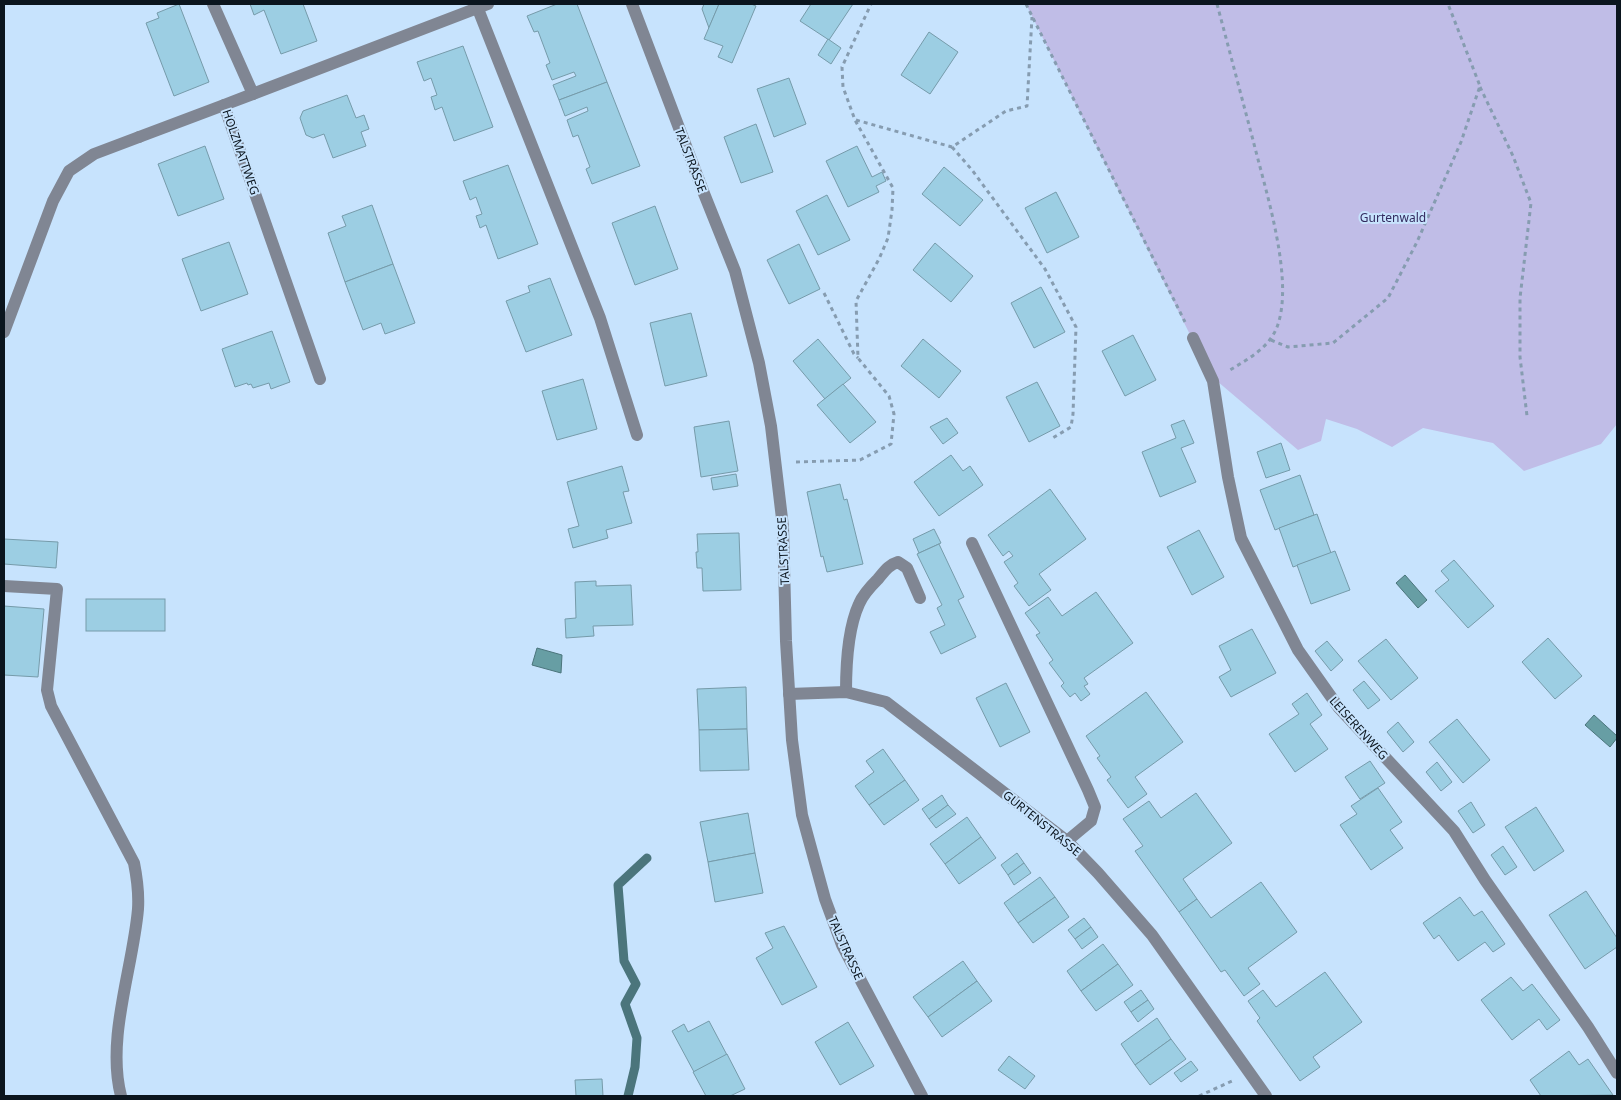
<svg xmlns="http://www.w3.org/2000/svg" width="1621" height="1100" viewBox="0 0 1621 1100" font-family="'Noto Sans',sans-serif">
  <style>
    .green { fill: #c0bde7 }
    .water { fill: #679ea4; stroke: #4b757c }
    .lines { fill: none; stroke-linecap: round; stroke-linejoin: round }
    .stream { stroke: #4b757c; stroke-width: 9 }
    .building { fill: #9ccee3; stroke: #769baa }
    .path { stroke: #869cb0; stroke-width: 3; stroke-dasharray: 4 4; stroke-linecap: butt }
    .lane { stroke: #808693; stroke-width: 12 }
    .street { stroke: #808693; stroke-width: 12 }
    .labels { text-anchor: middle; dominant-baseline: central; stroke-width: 4; stroke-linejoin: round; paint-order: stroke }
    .street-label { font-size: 12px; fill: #0b151e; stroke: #c7e3fd }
    .park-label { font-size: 12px; fill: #322a5e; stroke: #c7e3fd }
  </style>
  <rect width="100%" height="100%" fill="#c7e3fd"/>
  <!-- green -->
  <polygon class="green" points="1026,4 1617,4 1617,424 1601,444 1524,471 1493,443 1423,428 1392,447 1357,429 1326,419 1321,441 1298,450 1217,381 1213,381"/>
  <!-- water -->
  <g class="water">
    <polygon points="1405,575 1427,600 1418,608 1396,583"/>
    <polygon points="537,648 562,655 561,673 532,665"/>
    <polygon points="1594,715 1617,736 1617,738 1610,747 1585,725"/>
  </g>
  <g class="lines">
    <!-- stream -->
    <polyline class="stream" points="628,1096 635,1067 637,1038 625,1004 636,984 624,961 618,885 647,858"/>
  </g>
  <!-- building -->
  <g class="building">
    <polygon points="179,4 209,82 174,96 146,23 159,18 157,13"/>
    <polygon points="250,4 303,4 317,41 281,54 264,10 254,15"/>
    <polygon points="557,4 577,4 607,82 559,100 553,85 576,76 574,72 552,80 546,65 550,63 538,31 534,32 527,16"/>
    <polygon points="704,4 719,4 709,28 702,9"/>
    <polygon points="719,4 751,4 756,6 732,63 718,57 723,46 704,39"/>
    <polygon points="811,4 853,4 829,40 800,21"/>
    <polygon points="929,32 958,52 930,94 901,75"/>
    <polygon points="828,39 841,48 831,64 818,55"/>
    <polygon points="463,46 493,127 454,141 442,107 435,110 431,97 437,95 431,78 424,81 417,62"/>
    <polygon points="789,78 806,124 774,137 757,89"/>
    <polygon points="607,82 640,166 592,184 586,169 590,167 578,135 573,137 567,120 588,111 587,107 565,116 559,100"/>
    <polygon points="347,95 356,118 364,115 369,129 361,132 366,146 333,158 324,134 313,138 306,135 300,118 303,111"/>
    <polygon points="756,124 773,172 741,183 724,137"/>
    <polygon points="205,146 224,199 178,216 158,164"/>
    <polygon points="857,146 872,177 882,172 886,181 876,186 879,192 848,207 826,161"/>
    <polygon points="508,165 538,244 498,259 486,225 480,228 476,216 482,214 476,197 470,200 463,181"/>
    <polygon points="944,167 983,200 960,226 922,194"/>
    <polygon points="1056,192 1079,237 1047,253 1025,208"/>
    <polygon points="827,195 850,240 818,255 796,211"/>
    <polygon points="372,205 393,264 345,282 328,233 346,226 342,216"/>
    <polygon points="655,206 678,269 635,285 612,223"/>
    <polygon points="229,242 248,294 201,311 182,259"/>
    <polygon points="935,243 973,276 951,302 913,270"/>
    <polygon points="799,244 820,289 789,304 767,260"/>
    <polygon points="393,264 415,323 385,334 381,323 363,330 345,282"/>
    <polygon points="550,278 572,335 526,352 506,301 530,292 528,286"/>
    <polygon points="1041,287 1065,332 1034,348 1011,303"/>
    <polygon points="691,313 707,376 665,386 650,323"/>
    <polygon points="272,331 290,382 271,389 269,383 253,388 251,384 248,385 247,383 235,387 222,349"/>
    <polygon points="1133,335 1156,380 1125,396 1102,351"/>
    <polygon points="818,339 851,378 825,399 793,361"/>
    <polygon points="923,339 961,371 939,398 901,366"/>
    <polygon points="583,379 597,429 557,440 542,391"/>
    <polygon points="1037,382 1060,426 1029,442 1006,397"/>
    <polygon points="843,384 876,422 850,443 817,405"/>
    <polygon points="947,418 958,433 943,444 930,427"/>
    <polygon points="1184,420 1194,443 1181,448 1196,482 1160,497 1142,452 1176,438 1171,425"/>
    <polygon points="729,421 738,471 701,477 694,427"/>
    <polygon points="1281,443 1290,470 1266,478 1257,452"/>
    <polygon points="951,455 963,471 970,466 983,485 939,516 914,482"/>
    <polygon points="622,466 629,491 623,492 632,523 606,530 608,538 573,548 568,529 579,526 567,482"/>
    <polygon points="736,474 738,486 713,490 711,478"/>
    <polygon points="1300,475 1314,515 1275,530 1260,490"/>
    <polygon points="840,484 844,500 847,499 863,564 827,572 823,556 821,557 807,492"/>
    <polygon points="1050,489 1086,539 1039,574 1051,590 1029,606 1014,586 1018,583 1004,562 1013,556 1009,551 1003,556 988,535"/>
    <polygon points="1317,514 1331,553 1293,567 1279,528"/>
    <polygon points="934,529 941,543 919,553 913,539"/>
    <polygon points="1199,530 1224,577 1192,595 1167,547"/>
    <polygon points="739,533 741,590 703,591 702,568 697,568 696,552 698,552 697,534"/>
    <polygon points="4,539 58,542 56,568 4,564"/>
    <polygon points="939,544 964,597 958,600 976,637 941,654 930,632 945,625 937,608 942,605 917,554"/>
    <polygon points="1335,551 1350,590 1311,604 1297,565"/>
    <polygon points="1454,560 1494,606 1468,628 1435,591 1449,580 1441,571"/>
    <polygon points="596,581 596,586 631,585 633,625 593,626 594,636 566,638 565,619 576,618 575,582"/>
    <polygon points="1096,592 1133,643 1084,678 1088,684 1084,686 1090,694 1081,701 1075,693 1070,697 1061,686 1064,683 1049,663 1053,660 1036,635 1040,633 1025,613 1048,597 1062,616"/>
    <rect x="86" y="599" width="79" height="32"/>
    <polygon points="4,606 44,609 38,677 4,675"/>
    <polygon points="1252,629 1276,673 1231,697 1219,677 1231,670 1219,646"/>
    <polygon points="1548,638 1582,676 1555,699 1522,662"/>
    <polygon points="1386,639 1418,678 1391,700 1358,661"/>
    <polygon points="1327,641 1343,660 1331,671 1315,651"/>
    <polygon points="1364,681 1380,700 1368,709 1353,690"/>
    <polygon points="1006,683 1030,732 1000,747 976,698"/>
    <polygon points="746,687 747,729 699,730 697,689"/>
    <polygon points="1146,692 1183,742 1135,777 1147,794 1128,808 1107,780 1111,777 1097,758 1100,756 1086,736"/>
    <polygon points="1307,693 1322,715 1310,724 1328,749 1295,772 1269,734 1299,714 1292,704"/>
    <polygon points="1457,719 1490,760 1463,783 1429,742"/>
    <polygon points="1398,722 1414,742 1403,752 1387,732"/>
    <polygon points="747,729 749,770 700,771 699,730"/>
    <polygon points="883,749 905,780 869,805 855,786 874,772 866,761"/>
    <polygon points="1370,761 1385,783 1360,799 1345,777"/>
    <polygon points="1437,762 1452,782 1441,791 1426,772"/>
    <polygon points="905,780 919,800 884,825 869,805"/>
    <polygon points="1378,788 1402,822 1390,830 1403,848 1371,870 1340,825 1357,814 1351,806"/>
    <polygon points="1196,793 1232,843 1183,879 1197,899 1179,912 1135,851 1143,846 1123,819 1149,801 1161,818"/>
    <polygon points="942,795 948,805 929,819 922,809"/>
    <polygon points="1471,802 1485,825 1473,833 1458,811"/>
    <polygon points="948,805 956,814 936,828 929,819"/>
    <polygon points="1536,807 1564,851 1534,871 1505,827"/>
    <polygon points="748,813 755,853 708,862 700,822"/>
    <polygon points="967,817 981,837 945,864 930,844"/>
    <polygon points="981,837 996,858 959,884 945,864"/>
    <polygon points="1503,846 1517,867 1505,875 1491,855"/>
    <polygon points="755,853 763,893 715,902 708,862"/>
    <polygon points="1017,853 1024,863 1008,875 1001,865"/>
    <polygon points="1024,863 1031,873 1014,885 1008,875"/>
    <polygon points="1040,877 1055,897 1018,923 1004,903"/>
    <polygon points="1261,882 1297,932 1248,968 1260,984 1244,996 1225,970 1221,972 1179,912 1197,899 1211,918"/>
    <polygon points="1586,891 1617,938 1617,947 1585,969 1549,915"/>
    <polygon points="1055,897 1069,917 1033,943 1018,923"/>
    <polygon points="1460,897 1474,916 1482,911 1505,944 1493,952 1485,942 1458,961 1439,935 1434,939 1423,923"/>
    <polygon points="1084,918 1091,927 1075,939 1068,930"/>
    <polygon points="784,926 817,987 782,1005 756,958 773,948 765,933"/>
    <polygon points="1091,927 1098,937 1082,949 1075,939"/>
    <polygon points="1103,944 1118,964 1081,991 1067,971"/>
    <polygon points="963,961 977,981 928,1017 913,997"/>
    <polygon points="1118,964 1133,985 1096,1011 1081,991"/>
    <polygon points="1325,972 1362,1022 1313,1057 1320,1067 1300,1081 1257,1021 1260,1018 1248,1001 1263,990 1276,1007"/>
    <polygon points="1511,977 1523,991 1532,984 1560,1020 1547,1030 1539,1019 1512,1040 1481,1000"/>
    <polygon points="977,981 992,1001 942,1037 928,1017"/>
    <polygon points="1141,990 1148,1000 1131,1012 1124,1002"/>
    <polygon points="1148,1000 1154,1009 1138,1022 1131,1012"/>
    <polygon points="1157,1018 1171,1039 1135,1065 1121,1044"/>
    <polygon points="709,1021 727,1055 694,1072 672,1031 684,1024 688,1032"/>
    <polygon points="848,1022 874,1066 840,1085 815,1042"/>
    <polygon points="1171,1039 1186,1059 1150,1085 1135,1065"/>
    <polygon points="1569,1051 1579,1065 1588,1059 1613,1095 1541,1096 1530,1080"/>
    <polygon points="727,1054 745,1089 730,1096 706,1096 693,1072"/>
    <polygon points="1009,1056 1035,1076 1025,1089 998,1070"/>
    <polygon points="1191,1061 1198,1070 1181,1082 1174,1073"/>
    <polygon points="602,1079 603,1096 576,1096 575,1080"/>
  </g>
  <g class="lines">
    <!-- path -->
    <g class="path">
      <polyline points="1026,4 1185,322"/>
      <path d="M1217 4C1229 49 1241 95 1253 140 1265 189 1295 280 1277 327 1269 348 1248 359 1230 370"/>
      <polyline points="1480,87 1513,156 1531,203 1520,298 1520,357 1527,416"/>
      <polyline points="856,120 952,147 1006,111 1027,106 1032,17"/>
      <polyline points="952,147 972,170 1045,269 1076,327 1073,414 1071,427 1051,439"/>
      <polyline points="824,293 854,354 858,358"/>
      <polyline points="1271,340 1288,347 1333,343 1388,298 1417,242 1461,142 1480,86 1448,4"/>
      <polyline points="796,462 860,460 891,444 894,414 889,396 858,358 856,301 879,259 888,238 892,210 893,188 855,120 843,87 842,67 871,4"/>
      <polyline points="1199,1096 1232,1081"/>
    </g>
    <!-- lane -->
    <g class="lane">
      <polyline points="4,332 53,201 69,171 94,154 139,137"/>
      <path d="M4 586 57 589 47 690 51 706 134 863C137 878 139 893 138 909 133 968 106 1038 121 1096"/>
      <path d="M846 692C846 665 848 628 859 604 863 594 871 586 878 579 884 572 888 565 898 562L907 568 920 598"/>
    </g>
    <!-- street -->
    <g class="street">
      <polyline points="213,4 253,94"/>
      <polyline points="476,4 600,318 637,435"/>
      <polyline points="632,4 703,191 735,271 759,363 771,426 783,527 786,641 792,740 802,815 825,899 842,945 922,1096"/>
      <polyline points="139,137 224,105"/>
      <polyline points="1193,338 1213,381 1228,477 1241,538 1298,650 1339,708 1454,831 1485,880 1588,1027 1617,1073"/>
      <polyline points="320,379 224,105 488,4"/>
      <polyline points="972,543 1088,790 1095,807 1091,821 1067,841"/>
      <polyline points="789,694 846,692 886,702 1067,841 1098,873 1152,935 1266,1096"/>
    </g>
  </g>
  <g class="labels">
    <!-- street labels -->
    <g class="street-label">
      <text transform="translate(241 152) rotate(71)">HOLZMATTWEG</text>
      <text transform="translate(691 160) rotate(69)">TALSTRASSE</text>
      <text transform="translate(783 551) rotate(-93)">TALSTRASSE</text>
      <text transform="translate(1359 728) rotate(48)">LEISERENWEG</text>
      <text transform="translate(1042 823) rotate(39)">GURTENSTRASSE</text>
      <text transform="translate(846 948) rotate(66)">TALSTRASSE</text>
    </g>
    <!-- park labels -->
    <g class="park-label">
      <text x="1393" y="217">Gurtenwald</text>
    </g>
  </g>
  <!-- border -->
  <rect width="1621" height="1100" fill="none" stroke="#0b151e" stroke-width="10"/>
</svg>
